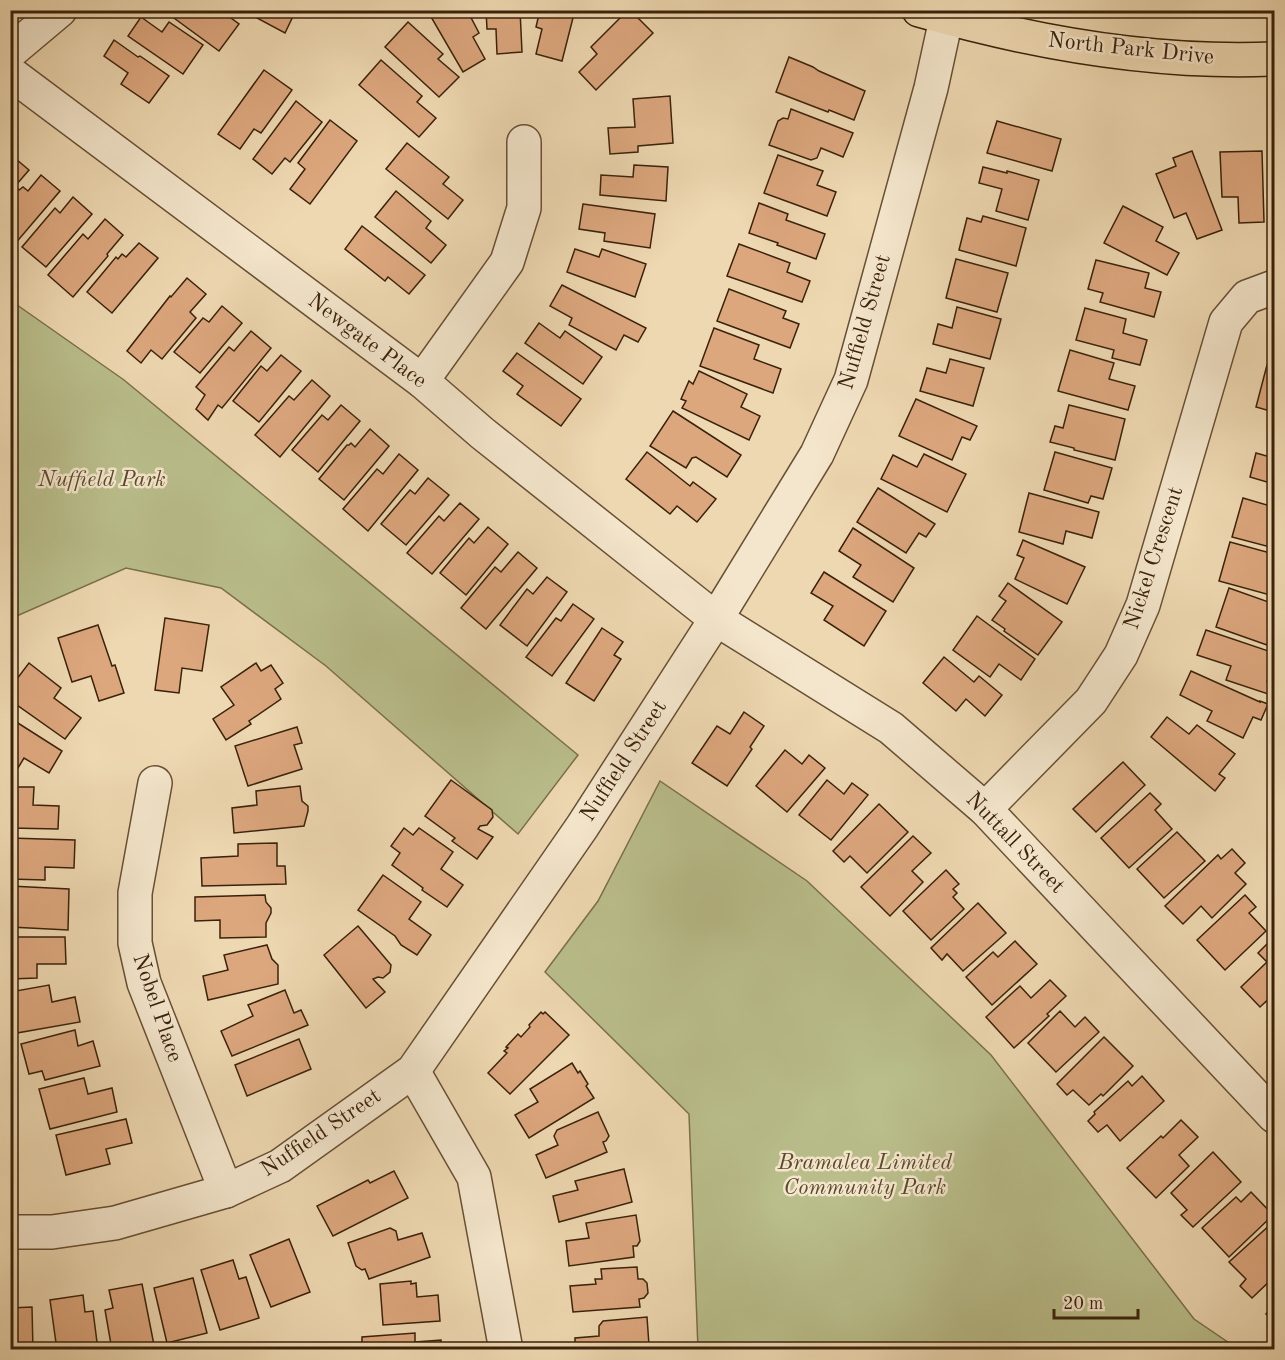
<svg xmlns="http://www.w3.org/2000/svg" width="1285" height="1360" viewBox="0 0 1285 1360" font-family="'Old Standard TT',serif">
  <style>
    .green { fill: #b9be8b; stroke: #7a704b; stroke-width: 1.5 }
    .building { fill: #dda77e; stroke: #3a220b; stroke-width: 1.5 }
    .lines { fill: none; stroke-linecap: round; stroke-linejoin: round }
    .minor-casing { stroke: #675034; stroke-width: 36 }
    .major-casing { stroke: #3a220b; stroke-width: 36 }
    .minor { stroke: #f4e6cc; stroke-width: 33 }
    .major { stroke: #eed8b1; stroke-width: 33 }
    .labels { text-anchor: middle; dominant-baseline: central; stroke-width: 5; stroke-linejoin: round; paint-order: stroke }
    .street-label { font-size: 22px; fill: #3a220b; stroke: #f4e6cc }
    .park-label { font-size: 22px; font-style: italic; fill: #5a492b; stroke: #f4e6cc }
  </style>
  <rect width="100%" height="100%" fill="#eed8b1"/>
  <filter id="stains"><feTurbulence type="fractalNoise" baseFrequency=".00333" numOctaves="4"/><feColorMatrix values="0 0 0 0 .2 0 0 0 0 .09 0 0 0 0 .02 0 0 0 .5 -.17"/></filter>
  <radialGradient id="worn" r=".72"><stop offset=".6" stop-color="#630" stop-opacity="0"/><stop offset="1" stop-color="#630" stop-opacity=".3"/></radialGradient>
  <!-- green -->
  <g class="green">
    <polygon points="10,300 124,380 578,755 518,834 326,666 221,588 126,568 19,615 11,615"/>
    <polygon points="660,781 807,881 991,1055 1194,1319 1238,1349 698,1349 689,1114 545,972 598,901"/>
  </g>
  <!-- building -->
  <g class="building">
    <polygon points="163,10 220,10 239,24 219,51"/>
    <polygon points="242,10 296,10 285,33"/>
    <polygon points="427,10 467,10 479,33 473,37 485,59 463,72"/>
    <polygon points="486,10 520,10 522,52 497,54 496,29 487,29"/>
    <polygon points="540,10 575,10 562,61 536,54 542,29 536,27"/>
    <polygon points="628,10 630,10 653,33 596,90 579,72 597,54 591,47"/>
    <polygon points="141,17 162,32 169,22 203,45 183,74 128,36"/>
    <polygon points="408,22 443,54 438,59 459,77 439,97 385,47"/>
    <polygon points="114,40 138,57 140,56 169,76 149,103 121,84 128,73 104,56"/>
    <polygon points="789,57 813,67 819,71 865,91 854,120 829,110 828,112 776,92"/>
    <polygon points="381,60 422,96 417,102 436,118 419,137 359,85"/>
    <polygon points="264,70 292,90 261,133 254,129 240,149 218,134"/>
    <polygon points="670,96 673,143 638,146 638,152 610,154 608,128 635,127 633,99"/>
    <polygon points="296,101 322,122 290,162 285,158 272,174 253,159"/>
    <polygon points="791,109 853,133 843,157 821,148 817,158 811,160 769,145 778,121 783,118 788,119"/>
    <polygon points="330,120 357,141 310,204 290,189 305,169 298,163"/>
    <polygon points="997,121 1061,139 1052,171 987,153"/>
    <polygon points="407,143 449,177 443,184 463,200 448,219 386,169"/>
    <polygon points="1192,151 1222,230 1197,239 1186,213 1174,218 1156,174 1176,166 1173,158"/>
    <polygon points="1262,151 1264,222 1239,223 1238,197 1222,197 1220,152"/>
    <polygon points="10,154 29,170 10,192"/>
    <polygon points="778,155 823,171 817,185 836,192 827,216 764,193"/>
    <polygon points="634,165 668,167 666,201 600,195 601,175 633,177"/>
    <polygon points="983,167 1007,173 1007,171 1039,180 1028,220 996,211 1002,189 979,183"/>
    <polygon points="1270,169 1274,169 1274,223 1272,223"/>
    <polygon points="41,175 60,191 14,245 10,242 10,198 18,189 19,190 23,187 28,191"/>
    <polygon points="396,191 431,221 426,228 446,245 431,263 375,217"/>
    <polygon points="73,197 92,214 46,267 22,247 55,208 60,213"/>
    <polygon points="759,203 788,214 786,220 825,234 816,259 777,245 778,243 749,233"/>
    <polygon points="583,204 655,214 650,248 604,241 605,233 579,229"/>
    <polygon points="1123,206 1163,227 1156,241 1179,253 1167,275 1104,243"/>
    <polygon points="983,216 1026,228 1016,266 959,250 967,218 981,222"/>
    <polygon points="105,219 123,235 107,254 108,256 73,297 48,275 83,234 88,239"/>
    <polygon points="362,226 425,275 409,294 388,277 385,281 345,249"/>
    <polygon points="139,243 158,258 112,313 87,292 116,257 118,259 122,254 126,257"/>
    <polygon points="739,244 790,263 787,272 810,281 802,302 727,276"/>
    <polygon points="575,249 599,257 602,249 646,264 635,297 567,272"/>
    <polygon points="956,259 1008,273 997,312 946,298"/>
    <polygon points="1096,260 1149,273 1145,288 1161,292 1154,317 1100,302 1103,293 1088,289"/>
    <polygon points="187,278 206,294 190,312 196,318 162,359 151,350 141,363 127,351 170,296 171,297"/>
    <polygon points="562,285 646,328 638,342 624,335 616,350 569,325 572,318 550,306"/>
    <polygon points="729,289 786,311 783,318 799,324 790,348 717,321"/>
    <polygon points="222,306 242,323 200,373 174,352 203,318 209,322"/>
    <polygon points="957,307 1001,319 990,359 933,344 938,324 952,328"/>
    <polygon points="1085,308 1126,319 1123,333 1147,340 1140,365 1112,358 1114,350 1076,340"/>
    <polygon points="539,323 560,338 565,331 602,357 583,384 525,343"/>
    <polygon points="714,328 759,345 754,359 781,369 773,393 700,366"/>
    <polygon points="251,331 271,348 222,408 218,405 208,420 196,409 205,395 196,387 229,347 234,351"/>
    <polygon points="1070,350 1114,363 1109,379 1135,386 1128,410 1058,391"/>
    <polygon points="517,353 581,399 561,426 517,394 523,386 503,371"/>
    <polygon points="281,355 301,371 259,422 233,401 261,366 267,371"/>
    <polygon points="950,359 984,368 973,406 920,391 927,368 946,373"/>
    <polygon points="1267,365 1274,367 1274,412 1256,407"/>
    <polygon points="699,371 747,394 741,407 760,416 749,440 682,408 686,401 681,399 689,381 693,384"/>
    <polygon points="312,380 330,396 280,457 255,435 289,396 294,400"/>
    <polygon points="916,399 977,426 970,440 962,437 952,460 899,436"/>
    <polygon points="341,405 360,421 318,472 292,450 322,415 328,420"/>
    <polygon points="1069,405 1125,419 1115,460 1074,450 1074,448 1050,442 1055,426 1063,428"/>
    <polygon points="673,411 741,455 727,477 696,457 692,458 686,468 650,446"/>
    <polygon points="370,429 389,446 344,500 319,479 347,445 349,445 351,443 355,447"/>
    <polygon points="647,452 690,486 693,482 716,499 697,522 677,506 670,514 626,479"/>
    <polygon points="1055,452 1112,468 1103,499 1091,496 1088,503 1044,490"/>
    <polygon points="1256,453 1274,458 1274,484 1250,477"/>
    <polygon points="399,454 418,470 368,531 343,509 377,469 383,474"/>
    <polygon points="924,454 966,474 947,512 881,479 893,455 917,467"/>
    <polygon points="428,478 449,495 406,545 381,524 410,490 415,494"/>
    <polygon points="878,488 935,524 926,537 919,533 906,553 857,522"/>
    <polygon points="1029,493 1099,512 1092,538 1066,531 1063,544 1019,532"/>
    <polygon points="1243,498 1274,507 1274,548 1232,537"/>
    <polygon points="460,503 479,519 432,574 407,553 439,516 444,521"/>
    <polygon points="488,527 508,544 466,595 440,573 469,538 474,543"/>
    <polygon points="853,528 914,568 893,602 853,577 861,565 839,551"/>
    <polygon points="1023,540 1085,567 1067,604 1015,579 1024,558 1017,555"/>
    <polygon points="1230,542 1274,554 1274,596 1219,581"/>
    <polygon points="518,552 537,568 486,629 461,608 495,567 501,572"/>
    <polygon points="824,572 886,611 864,646 824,620 833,606 811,593"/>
    <polygon points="547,577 567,592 527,646 500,625 527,589 533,594"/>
    <polygon points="1008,583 1062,622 1038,655 1004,631 1005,629 992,620 1006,601 999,596"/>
    <polygon points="1229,588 1274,604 1274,624 1267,645 1216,627"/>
    <polygon points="573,604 594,619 552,676 526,657 556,618 561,621"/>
    <polygon points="977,616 1035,659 1021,680 999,664 990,677 953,650"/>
    <polygon points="165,618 209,625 202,671 182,668 179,693 155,690"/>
    <polygon points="98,625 112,666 115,665 124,693 99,701 91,676 72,682 58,638"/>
    <polygon points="602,628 623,642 614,655 621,659 594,701 566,683"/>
    <polygon points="1206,630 1274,653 1274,671 1271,670 1267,681 1274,684 1274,696 1226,680 1231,666 1197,655"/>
    <polygon points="944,657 974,682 979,676 1002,695 985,716 966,699 956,711 923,683"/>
    <polygon points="29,663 61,688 54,698 81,718 65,739 10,700 10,688"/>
    <polygon points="256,663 261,671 271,665 283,683 275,689 281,699 249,721 251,724 226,740 213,719 234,705 221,687"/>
    <polygon points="1191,671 1260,702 1260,701 1268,704 1261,720 1253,717 1243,738 1207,721 1212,711 1180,695"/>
    <polygon points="744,712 764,726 750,747 752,749 727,786 692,763 717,726 730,734"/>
    <polygon points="1167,717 1189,734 1197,725 1235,754 1219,774 1225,778 1215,791 1151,737"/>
    <polygon points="10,718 62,751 49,773 24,758 18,768 10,763"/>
    <polygon points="297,727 302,743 294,745 302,769 248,786 235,746"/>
    <polygon points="785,750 802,764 809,755 825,768 787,812 756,786"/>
    <polygon points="1123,762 1145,785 1096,832 1073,809"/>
    <polygon points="451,780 492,810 493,817 487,825 480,826 478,829 493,837 477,859 452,841 455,838 425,816"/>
    <polygon points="827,780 844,794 852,783 868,795 831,840 799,815"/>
    <polygon points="300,786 302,801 308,806 308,811 304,826 234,833 232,808 257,805 256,791"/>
    <polygon points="10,787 34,787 33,805 59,806 58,829 10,828"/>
    <polygon points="1150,793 1161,804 1155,810 1172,829 1129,868 1101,838"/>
    <polygon points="879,804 908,832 867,873 850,856 844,862 833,851"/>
    <polygon points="404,828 413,835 419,828 453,852 441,869 463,885 447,907 422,890 423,888 392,865 400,853 391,846"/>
    <polygon points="1177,832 1205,861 1164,898 1137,869"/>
    <polygon points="913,836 931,853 912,871 923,882 890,916 861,887"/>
    <polygon points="10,838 75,840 74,868 45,867 45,880 10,879"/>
    <polygon points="277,843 277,866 285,866 286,884 202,886 201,858 238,856 238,844"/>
    <polygon points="1232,849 1245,863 1235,873 1246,884 1212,918 1201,906 1183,924 1165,906 1218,855 1221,859"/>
    <polygon points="946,870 959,884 953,889 957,893 953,897 964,909 931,940 903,911"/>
    <polygon points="383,875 421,902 409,919 431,935 417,955 401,945 395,936 358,910"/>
    <polygon points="10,886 69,889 68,930 10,927"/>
    <polygon points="265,895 266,902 271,908 271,913 266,923 266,937 220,938 220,920 195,921 195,897"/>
    <polygon points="1245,895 1256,907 1249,913 1266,931 1225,970 1197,940"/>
    <polygon points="978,903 1006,933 963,971 947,954 942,960 931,948"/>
    <polygon points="358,926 391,965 390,972 383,978 378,977 373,979 385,992 366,1008 324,955"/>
    <polygon points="10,937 65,937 66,964 37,964 37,978 10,979"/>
    <polygon points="1274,937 1274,994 1260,1007 1241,987 1267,962 1258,953"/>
    <polygon points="1015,941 1037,964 992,1005 966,977 993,952 998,957"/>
    <polygon points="267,945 272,959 278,965 278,984 208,1000 203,976 228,970 224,955"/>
    <polygon points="1050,980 1066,996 1047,1014 1049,1016 1014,1048 986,1017 1020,986 1031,998"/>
    <polygon points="49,985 52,1002 75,997 80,1022 11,1034 10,992"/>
    <polygon points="285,990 294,1013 301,1010 308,1025 232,1056 221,1031 253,1016 248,1005"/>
    <polygon points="1060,1011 1075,1027 1085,1017 1099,1032 1056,1072 1028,1043"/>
    <polygon points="541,1012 543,1014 545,1012 569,1035 510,1094 488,1073 507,1053 504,1051 508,1048 506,1047 518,1034 521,1037 530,1027 529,1025"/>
    <polygon points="75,1030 78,1046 93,1041 100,1066 45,1080 42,1071 29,1074 21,1044"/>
    <polygon points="1104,1037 1133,1066 1103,1096 1101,1094 1089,1105 1073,1090 1067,1095 1057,1084"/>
    <polygon points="299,1039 311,1069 247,1096 235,1065"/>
    <polygon points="572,1063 578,1073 580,1071 588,1084 586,1086 594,1098 529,1138 515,1115 538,1102 530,1089"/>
    <polygon points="1142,1076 1164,1101 1120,1141 1107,1125 1098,1132 1088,1121 1095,1114 1094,1112 1128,1081 1132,1086"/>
    <polygon points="84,1078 88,1094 112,1088 117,1112 50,1129 39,1089"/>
    <polygon points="598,1112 609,1136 606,1141 603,1142 607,1152 546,1178 536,1155 558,1145 554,1136 557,1130"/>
    <polygon points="126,1119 132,1143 106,1149 110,1164 66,1175 56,1135"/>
    <polygon points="1181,1120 1198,1137 1179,1155 1189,1166 1156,1198 1127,1168 1161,1136 1163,1138"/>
    <polygon points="1213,1152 1241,1182 1193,1227 1181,1215 1187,1210 1171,1193"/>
    <polygon points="624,1169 632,1202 559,1222 553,1196 578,1190 575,1181"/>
    <polygon points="394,1171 408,1198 333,1236 317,1206 368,1180 370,1183"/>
    <polygon points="1251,1192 1273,1215 1229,1257 1202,1228 1236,1197 1241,1202"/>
    <polygon points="636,1215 640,1241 637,1246 633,1246 634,1257 569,1266 566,1241 589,1238 586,1223"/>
    <polygon points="1272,1223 1274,1226 1274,1277 1252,1298 1240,1286 1246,1279 1229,1262"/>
    <polygon points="390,1228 396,1231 398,1240 422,1233 430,1257 369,1279 365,1269 362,1270 356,1266 348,1243"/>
    <polygon points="289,1239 310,1292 271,1307 250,1255"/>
    <polygon points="233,1260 239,1279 246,1277 259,1318 220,1330 201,1270"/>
    <polygon points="637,1267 638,1279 643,1279 647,1283 648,1293 644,1298 639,1299 640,1307 573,1312 570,1286 596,1284 595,1279 602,1279 601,1269"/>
    <polygon points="193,1278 207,1333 167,1343 154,1288"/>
    <polygon points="411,1281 411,1284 416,1283 417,1297 438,1295 440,1321 383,1325 380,1284"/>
    <polygon points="142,1284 154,1345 145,1347 146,1350 112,1350 105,1310 113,1308 109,1290"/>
    <polygon points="83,1295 85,1312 93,1311 98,1350 57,1350 50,1300"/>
    <polygon points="1274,1305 1274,1321 1266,1314"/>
    <polygon points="32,1307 33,1350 10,1350 10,1308"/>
    <polygon points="647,1317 649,1345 646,1348 642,1348 642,1350 575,1350 575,1338 599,1336 599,1326 603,1321"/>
    <polygon points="415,1333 415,1342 441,1340 441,1350 362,1350 362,1337"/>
  </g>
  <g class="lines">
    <!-- minor casing -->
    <g class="minor-casing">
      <g id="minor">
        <polyline points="10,52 60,10"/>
        <polyline points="10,73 422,381 482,433 716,619 891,728 985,809 1274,1116"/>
        <polyline points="422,381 507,262 524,208 524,142"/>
        <polyline points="155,783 135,893 135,943 144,983 226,1191"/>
        <polyline points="985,809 1091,701 1121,655 1143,605 1226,322 1247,297 1274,287"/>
        <polyline points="413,1071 474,1177 506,1350"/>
        <polyline points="10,1232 52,1232 115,1223 226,1191 280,1166 413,1071 582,827 716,619 817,454 851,380 931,88 948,10"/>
      </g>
    </g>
    <!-- major casing -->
    <g class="major-casing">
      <path id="major" d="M919 10C1034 43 1155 64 1274 59"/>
    </g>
    <!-- minor -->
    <use href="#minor" class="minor"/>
    <!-- major -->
    <use href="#major" class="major"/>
  </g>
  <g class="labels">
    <!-- street labels -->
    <g class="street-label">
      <text transform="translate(1131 49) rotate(6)">North Park Drive</text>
      <text transform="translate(865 322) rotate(-74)">Nuffield Street</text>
      <text transform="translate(367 341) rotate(37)">Newgate Place</text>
      <text transform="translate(1154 558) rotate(-72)">Nickel Crescent</text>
      <text transform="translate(624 761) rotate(-57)">Nuffield Street</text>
      <text transform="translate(1015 843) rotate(46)">Nuttall Street</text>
      <text transform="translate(157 1008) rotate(71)">Nobel Place</text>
      <text transform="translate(321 1133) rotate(-34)">Nuffield Street</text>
    </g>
    <!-- park labels -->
    <g class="park-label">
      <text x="102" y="480">Nuffield Park</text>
      <text x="865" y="1163">Bramalea Limited<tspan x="865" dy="25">Community Park</tspan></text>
    </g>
  </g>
  <!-- margin -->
  <rect width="1285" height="1360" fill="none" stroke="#eed8b1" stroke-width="36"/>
  <rect x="12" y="12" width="1261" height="1336" fill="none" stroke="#3a220b" stroke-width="3"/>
  <rect x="18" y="18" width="1249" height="1324" fill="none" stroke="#3a220b" stroke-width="1.5"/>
  <!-- scale -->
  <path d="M1054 1309v9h84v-9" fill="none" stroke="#3a220b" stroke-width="3"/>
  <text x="1063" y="1309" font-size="18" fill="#3a220b" stroke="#f4e6cc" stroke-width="4.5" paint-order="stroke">20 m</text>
  <rect width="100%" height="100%" filter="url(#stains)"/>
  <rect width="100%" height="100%" fill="url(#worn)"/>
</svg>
